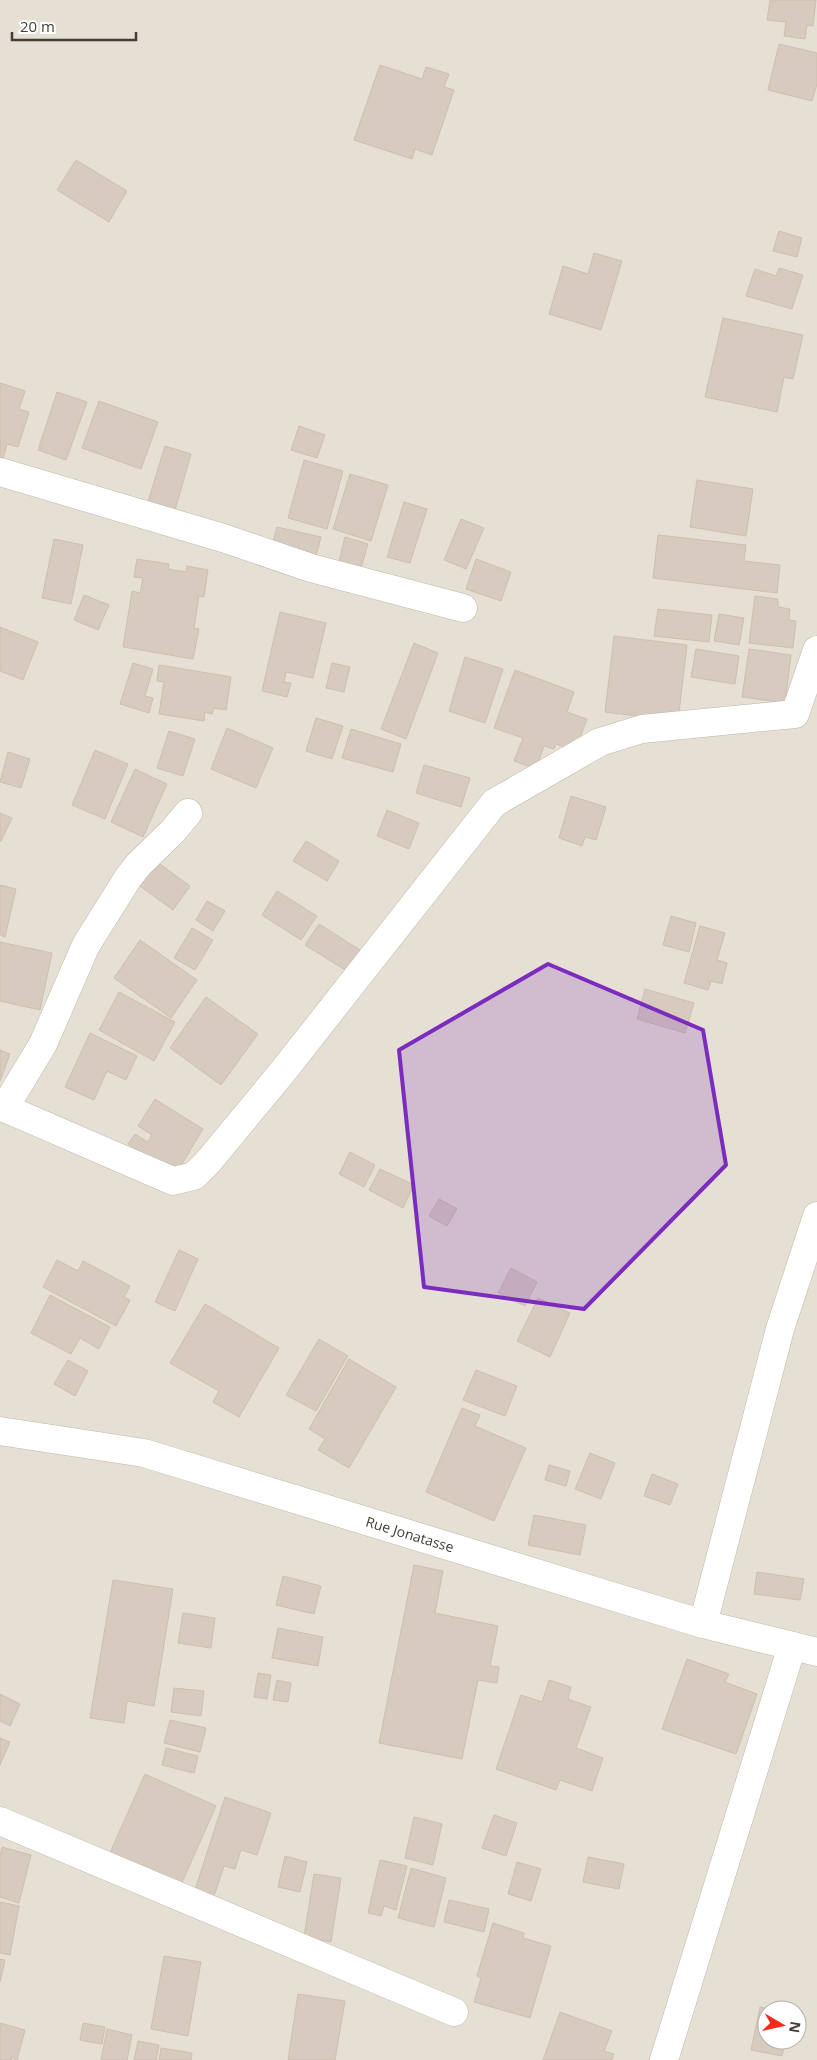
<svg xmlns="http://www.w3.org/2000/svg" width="817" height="2060" viewBox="0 0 817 2060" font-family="'Open Sans',sans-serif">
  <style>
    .residential { fill: #e6dfd3; fill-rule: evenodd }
    .building { fill: #d6cbbe; stroke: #cebfae }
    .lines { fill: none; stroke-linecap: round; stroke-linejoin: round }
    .minor-casing { stroke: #c0b7ab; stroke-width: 29 }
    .minor { stroke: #fff; stroke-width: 28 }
    .marked { fill: #7b2cbf; fill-opacity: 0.2; stroke: #7b2cbf; stroke-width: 4; stroke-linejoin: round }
    .labels { text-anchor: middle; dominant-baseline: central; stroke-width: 4; stroke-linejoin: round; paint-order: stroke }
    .street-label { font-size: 14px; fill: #443d35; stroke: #fff }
  </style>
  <rect width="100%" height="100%" fill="#f2ede5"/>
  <!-- residential -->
  <path class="residential" d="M0 0H817V2060H0ZM767 2010H797V2040H767Z"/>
  <!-- building -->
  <g class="building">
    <polygon points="770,0 816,0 813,26 807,25 805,39 784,36 786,22 767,20"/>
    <polygon points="779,44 817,53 817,84 812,101 768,90"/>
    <polygon points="380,65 422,79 426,67 449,74 444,87 454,90 432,155 415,149 412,159 354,140"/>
    <polygon points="76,160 127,191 109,222 57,190"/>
    <polygon points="779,231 802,238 797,257 773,251"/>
    <polygon points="594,253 622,261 601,330 549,314 563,266 588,274"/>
    <polygon points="779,268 803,275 792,309 746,296 755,269 776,276"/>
    <polygon points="723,318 803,335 793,379 784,377 777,412 705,397"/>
    <polygon points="0,383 25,391 19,409 29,412 18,447 7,444 2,462 0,461"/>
    <polygon points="57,392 87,402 66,460 38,450"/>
    <polygon points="99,401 158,422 141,469 82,448"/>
    <polygon points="299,426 325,435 317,458 291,450"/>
    <polygon points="165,446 191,454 174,514 147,505"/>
    <polygon points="304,460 343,471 327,529 288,518"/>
    <polygon points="350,474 388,485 371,541 333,529"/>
    <polygon points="697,480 753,489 746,536 690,527"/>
    <polygon points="404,502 427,509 410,563 387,557"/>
    <polygon points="461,519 484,528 466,569 444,560"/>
    <polygon points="277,527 321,537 314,564 270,553"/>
    <polygon points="658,535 746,545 744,561 780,565 777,593 653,578"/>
    <polygon points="345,537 368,544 359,575 337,569"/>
    <polygon points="54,539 83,545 71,604 42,598"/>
    <polygon points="137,559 169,564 168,569 186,572 187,566 208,570 204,597 199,596 194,628 199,629 193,659 123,647 132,591 140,593 143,578 134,577"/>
    <polygon points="476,559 511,572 501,601 466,589"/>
    <polygon points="84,595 109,605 98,630 74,620"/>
    <polygon points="755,596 778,599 778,607 790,609 789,620 796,621 793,648 749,643"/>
    <polygon points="658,609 712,615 709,642 654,636"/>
    <polygon points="280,612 326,623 313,678 286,672 284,682 291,683 287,697 262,691"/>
    <polygon points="719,614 744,618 739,645 714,641"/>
    <polygon points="0,627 38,642 23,680 0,671"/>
    <polygon points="614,636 687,645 678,721 605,712"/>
    <polygon points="414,643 438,653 406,739 381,729"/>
    <polygon points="696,649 739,656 735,684 691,677"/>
    <polygon points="749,649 791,655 785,703 742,697"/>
    <polygon points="465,657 503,669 485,723 449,711"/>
    <polygon points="133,663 153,669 145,696 153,698 149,713 120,704"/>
    <polygon points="332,663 350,667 344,692 326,688"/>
    <polygon points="159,665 231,677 226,710 214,708 212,714 205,712 204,721 159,714 164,682 157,681"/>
    <polygon points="515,670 574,692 567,712 587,719 575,751 556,744 554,749 544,746 536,769 514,761 523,738 494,728"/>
    <polygon points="316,718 343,726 332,759 306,751"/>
    <polygon points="227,728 273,748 256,788 211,769"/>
    <polygon points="351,729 401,744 393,772 342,758"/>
    <polygon points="169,731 195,739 183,776 157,768"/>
    <polygon points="95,750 128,764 105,819 72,805"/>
    <polygon points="8,752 30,759 21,788 0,782"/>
    <polygon points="424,765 470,778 461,807 416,793"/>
    <polygon points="135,769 167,784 143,837 111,822"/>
    <polygon points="571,796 606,807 596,840 585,837 582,846 559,838"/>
    <polygon points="387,810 419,823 409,849 377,836"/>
    <polygon points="0,813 12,818 1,841 0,841"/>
    <polygon points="306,841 339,861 327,881 293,861"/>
    <polygon points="157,862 190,886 173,910 140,886"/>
    <polygon points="0,885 16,889 5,937 0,935"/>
    <polygon points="277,891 317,916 301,940 262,915"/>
    <polygon points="207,901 225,911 213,931 196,920"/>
    <polygon points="671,916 696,923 689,952 663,945"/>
    <polygon points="319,924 360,950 347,971 305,945"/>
    <polygon points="700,926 725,933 717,960 727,963 722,984 711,981 708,990 684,983"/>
    <polygon points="192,928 213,940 195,970 174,958"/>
    <polygon points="140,940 197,980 171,1018 114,978"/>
    <polygon points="0,942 52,953 40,1010 0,1001"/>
    <polygon points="645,989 694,1003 685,1033 637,1019"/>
    <polygon points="119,992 175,1022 154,1061 99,1030"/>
    <polygon points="206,997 258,1034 221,1085 170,1048"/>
    <polygon points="90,1033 137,1056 126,1080 107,1071 94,1100 65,1087"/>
    <polygon points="0,1050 10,1054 0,1081"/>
    <polygon points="155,1099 203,1129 176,1174 128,1144 135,1134 148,1142 152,1135 138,1126"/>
    <polygon points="350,1152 375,1165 364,1187 339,1174"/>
    <polygon points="380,1169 414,1185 403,1208 369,1190"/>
    <polygon points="439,1199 457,1209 447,1226 429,1216"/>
    <polygon points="179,1250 198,1259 175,1311 155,1302"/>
    <polygon points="57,1260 78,1271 83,1261 130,1286 124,1297 130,1300 116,1326 43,1287"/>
    <polygon points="511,1268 537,1282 525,1306 498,1293"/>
    <polygon points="50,1295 110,1327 99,1349 80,1338 71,1354 31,1333"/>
    <polygon points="538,1298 570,1313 550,1357 517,1341"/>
    <polygon points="205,1304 279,1348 239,1417 213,1402 219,1391 170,1363"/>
    <polygon points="319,1339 348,1356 316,1411 286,1395"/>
    <polygon points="349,1359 396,1387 349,1468 318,1450 325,1439 309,1429"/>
    <polygon points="68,1360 88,1371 75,1396 54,1384"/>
    <polygon points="476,1370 517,1386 505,1416 463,1400"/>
    <polygon points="462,1408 480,1415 475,1426 526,1448 494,1521 426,1492"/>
    <polygon points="590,1453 615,1463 601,1499 575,1489"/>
    <polygon points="549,1465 570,1471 566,1486 545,1480"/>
    <polygon points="652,1474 678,1484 670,1505 644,1496"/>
    <polygon points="534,1515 586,1525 580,1555 528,1545"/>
    <polygon points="414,1565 443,1571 435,1613 498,1626 490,1666 499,1667 497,1683 478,1680 462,1759 379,1743"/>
    <polygon points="757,1572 804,1579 800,1600 754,1594"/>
    <polygon points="283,1576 321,1586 314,1614 276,1605"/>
    <polygon points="113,1580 173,1589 154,1706 127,1701 124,1723 90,1718"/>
    <polygon points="183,1613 215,1618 211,1648 178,1643"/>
    <polygon points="278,1628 323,1637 318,1666 272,1658"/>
    <polygon points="687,1659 729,1674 725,1682 757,1694 736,1754 662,1729"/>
    <polygon points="258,1673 271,1675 267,1699 254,1697"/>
    <polygon points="277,1680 291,1683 288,1702 273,1700"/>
    <polygon points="549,1680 571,1687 568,1699 591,1707 576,1748 603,1758 592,1791 560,1780 556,1790 496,1769 521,1695 542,1702"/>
    <polygon points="174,1688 204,1691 201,1716 171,1712"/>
    <polygon points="0,1694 20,1704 10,1726 0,1721"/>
    <polygon points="170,1720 206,1728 200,1752 164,1743"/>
    <polygon points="0,1738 10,1742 0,1765"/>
    <polygon points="166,1748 198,1756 194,1773 162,1765"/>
    <polygon points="145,1774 216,1806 180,1887 109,1855"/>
    <polygon points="225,1797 271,1813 257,1855 241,1850 235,1869 224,1866 213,1899 194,1893"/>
    <polygon points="494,1815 517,1823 506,1856 482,1848"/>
    <polygon points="414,1817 442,1824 433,1865 405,1858"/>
    <polygon points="2,1847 31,1855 19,1903 0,1897 0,1856"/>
    <polygon points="285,1856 307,1862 300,1892 278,1887"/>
    <polygon points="588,1857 624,1864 619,1889 583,1882"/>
    <polygon points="380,1860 407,1866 396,1910 384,1906 381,1916 368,1913"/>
    <polygon points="517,1862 541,1869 531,1901 508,1894"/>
    <polygon points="411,1868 446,1878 434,1927 398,1918"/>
    <polygon points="314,1874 341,1878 331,1942 304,1937"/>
    <polygon points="449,1900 489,1909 484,1932 444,1922"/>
    <polygon points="0,1902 19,1906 10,1955 0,1953"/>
    <polygon points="493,1923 524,1933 523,1938 551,1946 530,2018 474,2002 481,1978 477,1976"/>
    <polygon points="164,1956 201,1962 188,2036 151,2029"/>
    <polygon points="0,1959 5,1960 0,1982"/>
    <polygon points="298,1994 345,2001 335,2060 288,2060"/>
    <polygon points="760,2007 773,2010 767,2010 767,2040 786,2040 782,2056 751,2050"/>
    <polygon points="560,2012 612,2031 604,2051 614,2054 612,2060 543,2060"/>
    <polygon points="0,2023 25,2030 17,2060 12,2058 11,2060 0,2060"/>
    <polygon points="83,2023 105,2027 102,2044 80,2040"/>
    <polygon points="107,2029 132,2035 127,2060 101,2060"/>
    <polygon points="138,2041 159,2045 156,2060 134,2060"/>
    <polygon points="161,2048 192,2053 191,2060 159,2060"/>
  </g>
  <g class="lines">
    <!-- minor casing -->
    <g class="minor-casing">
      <g id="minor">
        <polyline points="0,472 223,538 311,568 463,608"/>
        <polyline points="0,1106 173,1181 194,1176 208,1162 284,1070 494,803 600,742 642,729 795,714 817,650"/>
        <polyline points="5,1107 43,1044 86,945 128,878 139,864 173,831 188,813"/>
        <polyline points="0,1431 144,1453 703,1624 817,1652"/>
        <polyline points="703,1624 780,1329 817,1216"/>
        <polyline points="0,1821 454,2012"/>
        <polyline points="664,2060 792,1646"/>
      </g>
    </g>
    <!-- minor -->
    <use href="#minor" class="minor"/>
  </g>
  <!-- marked area -->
  <path class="marked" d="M548 964 703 1030 726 1165 584 1309 424 1287 399 1050Z"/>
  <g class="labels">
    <!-- street labels -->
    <g class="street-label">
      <text transform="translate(410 1534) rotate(17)">Rue Jonatasse</text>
    </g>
  </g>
  <!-- north arrow -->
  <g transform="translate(782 2025) rotate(99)"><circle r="24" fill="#ffffff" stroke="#b4b1ae"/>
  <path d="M0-4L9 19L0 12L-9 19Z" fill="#f52a19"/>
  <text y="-8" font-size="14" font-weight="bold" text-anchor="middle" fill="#443d35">N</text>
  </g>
  <!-- scale -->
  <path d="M12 32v8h124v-8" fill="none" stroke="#443d35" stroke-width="2.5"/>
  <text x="20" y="32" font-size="15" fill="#443d35" stroke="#ffffff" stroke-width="4" paint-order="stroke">20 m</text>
</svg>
